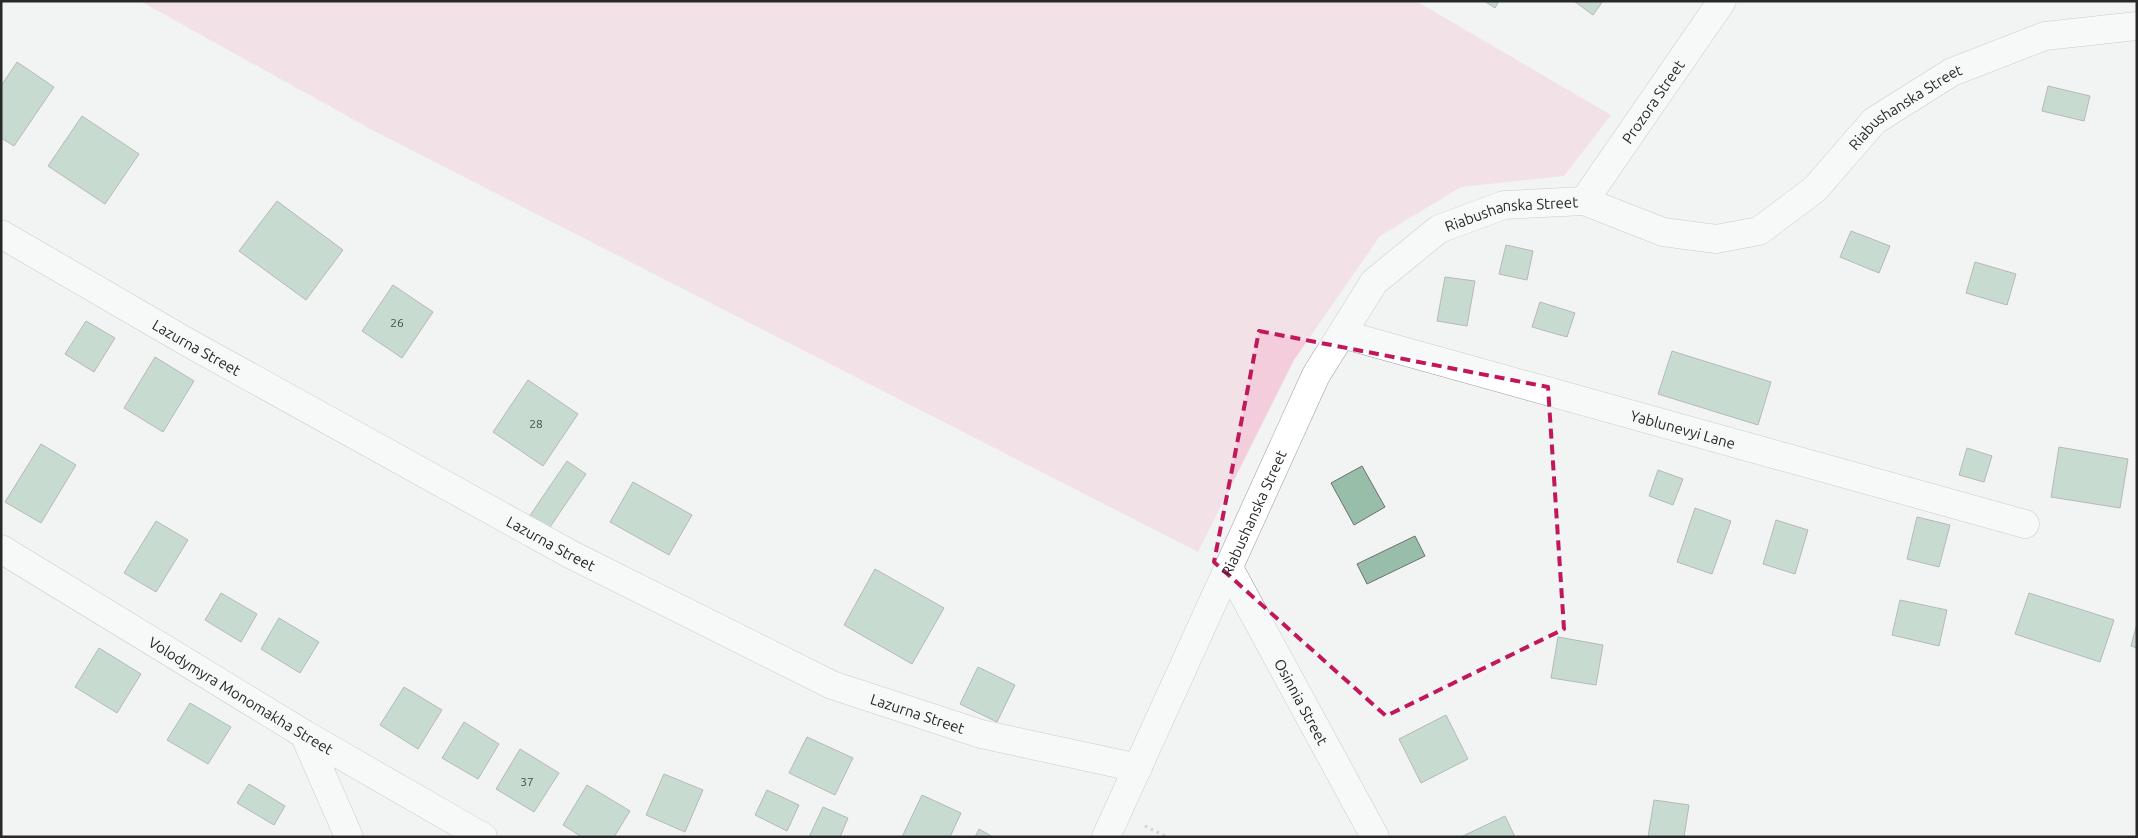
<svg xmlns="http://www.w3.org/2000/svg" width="2138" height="838" viewBox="0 0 2138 838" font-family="Ubuntu,sans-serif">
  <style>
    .green { fill: #f3cddb }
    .building { fill: #98bda9; stroke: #6d706e }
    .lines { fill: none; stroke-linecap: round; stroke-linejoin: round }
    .minor-casing { stroke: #999c9b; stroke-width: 29 }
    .path { stroke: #aaadab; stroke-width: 3; stroke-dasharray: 2.5 4; stroke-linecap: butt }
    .minor { stroke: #fff; stroke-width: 28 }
    .marked { fill: none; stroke: #c2185b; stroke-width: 4; stroke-dasharray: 10 6; stroke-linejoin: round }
    .labels { text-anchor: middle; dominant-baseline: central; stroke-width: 4.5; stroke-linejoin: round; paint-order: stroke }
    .number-label { font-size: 12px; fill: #434d48 }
    .street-label { font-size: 15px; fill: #272827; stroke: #fff }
  </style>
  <rect width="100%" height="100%" fill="#f1f4f2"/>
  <!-- green -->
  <polygon class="green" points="140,1 1416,1 1611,115 1564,176 1461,187 1380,236 1294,360 1198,552 376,132"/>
  <!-- building -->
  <g class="building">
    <polygon points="1484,1 1499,1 1495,8"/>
    <polygon points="1574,1 1603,1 1593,15"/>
    <polygon points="17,62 54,87 14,146 1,138 1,86"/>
    <polygon points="2048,86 2090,96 2084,121 2042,111"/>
    <polygon points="82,116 139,154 105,204 48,166"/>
    <polygon points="277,201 343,250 306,300 239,251"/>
    <polygon points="1851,231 1890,246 1879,273 1840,257"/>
    <polygon points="1506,245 1533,251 1527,280 1499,274"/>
    <polygon points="1975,262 2016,274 2007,305 1966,293"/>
    <polygon points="1445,277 1475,281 1467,326 1437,321"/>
    <polygon points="393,285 433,312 402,358 362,331"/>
    <polygon points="1540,302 1575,313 1567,337 1532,327"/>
    <polygon points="86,321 115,338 94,372 65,354"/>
    <polygon points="1672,351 1771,382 1758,425 1658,394"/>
    <polygon points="155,357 194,381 163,432 124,408"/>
    <polygon points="528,380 578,414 543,466 493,432"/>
    <polygon points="41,444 76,465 41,523 5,502"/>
    <polygon points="2059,447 2128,459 2120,508 2051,497"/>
    <polygon points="1967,448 1992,456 1984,482 1959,475"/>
    <polygon points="567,461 586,474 548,530 529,517"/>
    <polygon points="1362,466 1385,507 1354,525 1331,483"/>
    <polygon points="1658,470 1683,479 1673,505 1649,496"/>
    <polygon points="633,482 692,515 669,555 610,522"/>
    <polygon points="1695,508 1731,521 1712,574 1677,562"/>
    <polygon points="1917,517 1950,525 1939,567 1907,559"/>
    <polygon points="1776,520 1808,530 1795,574 1763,564"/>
    <polygon points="156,521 188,540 156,592 124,573"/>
    <polygon points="1415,536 1425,556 1367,584 1357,564"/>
    <polygon points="875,569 944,608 912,664 844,625"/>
    <polygon points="221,593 257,614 241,642 205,620"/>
    <polygon points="2029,593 2114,620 2100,662 2015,634"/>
    <polygon points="1900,600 1947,610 1939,646 1892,635"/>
    <polygon points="279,618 319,642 300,673 261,649"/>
    <polygon points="2137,623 2137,648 2131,646"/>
    <polygon points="1558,637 1603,645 1596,685 1551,678"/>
    <polygon points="99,648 141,674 117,713 75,687"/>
    <polygon points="978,667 1015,685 997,722 960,704"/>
    <polygon points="404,687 442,710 418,749 380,725"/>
    <polygon points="190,703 231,727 208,764 167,740"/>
    <polygon points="1446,715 1468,759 1421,783 1399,739"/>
    <polygon points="464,722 499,744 478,779 442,758"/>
    <polygon points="807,737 853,758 835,795 789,773"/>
    <polygon points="520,749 559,773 534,812 496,789"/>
    <polygon points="664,774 703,790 685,832 646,815"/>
    <polygon points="249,784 285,806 274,825 237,803"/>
    <polygon points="587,785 630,811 614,837 582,837 563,825"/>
    <polygon points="767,790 799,805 787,831 755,815"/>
    <polygon points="922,795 961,813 950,837 902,837"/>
    <polygon points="1654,800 1689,805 1684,837 1648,837"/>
    <polygon points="823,807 848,818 840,837 809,837"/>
    <polygon points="1505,816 1515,837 1464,837 1463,836"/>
    <polygon points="979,829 993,837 975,837"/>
  </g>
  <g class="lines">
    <!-- minor casing -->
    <g class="minor-casing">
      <g id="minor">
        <path id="s1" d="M1584 201 1722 1"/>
        <path id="s2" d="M1 234 187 342 570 554 832 685 981 734 1138 768"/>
        <path id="s3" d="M1342 334 2025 524"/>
        <path id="s4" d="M1 549 304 734 483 837"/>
        <path id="s5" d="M1229 568 1375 837"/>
        <polyline points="304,734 349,837"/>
        <path id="s6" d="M1106 837 1316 375 1374 282 1439 229 1504 205 1584 201 1663 232 1716 239 1759 231 1815 189 1874 121 1952 72 2045 36 2137 26"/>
      </g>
    </g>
    <!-- path -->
    <polyline class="path" points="1145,826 1167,837"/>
    <!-- minor -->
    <use href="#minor" class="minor"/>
  </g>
  <!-- marked area -->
  <path d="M0 0H2138V838H0ZM1259 331 1548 387 1564 629 1386 716 1214 562Z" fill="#f1f4f2" fill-opacity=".55" fill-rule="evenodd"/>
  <path class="marked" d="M1259 331 1548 387 1564 629 1386 716 1214 562Z"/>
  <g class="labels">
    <!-- number labels -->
    <g class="number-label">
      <text x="397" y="322">26</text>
      <text x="536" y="423">28</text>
      <text x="527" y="781">37</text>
    </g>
    <!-- street labels -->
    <g class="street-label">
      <text stroke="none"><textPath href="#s1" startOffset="121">Prozora Street</textPath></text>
      <text stroke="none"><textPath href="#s6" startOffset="1226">Riabushanska Street</textPath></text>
      <text stroke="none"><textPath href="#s6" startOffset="776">Riabushanska Street</textPath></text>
      <text stroke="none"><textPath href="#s2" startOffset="226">Lazurna Street</textPath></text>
      <text stroke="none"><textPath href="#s3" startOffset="354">Yablunevyi Lane</textPath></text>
      <text stroke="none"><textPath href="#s6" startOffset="356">Riabushanska Street</textPath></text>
      <text stroke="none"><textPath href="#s2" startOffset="631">Lazurna Street</textPath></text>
      <text stroke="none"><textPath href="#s4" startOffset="281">Volodymyra Monomakha Street</textPath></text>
      <text stroke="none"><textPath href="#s5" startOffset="152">Osinnia Street</textPath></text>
      <text stroke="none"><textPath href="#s2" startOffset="1036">Lazurna Street</textPath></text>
    </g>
  </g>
  <!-- border -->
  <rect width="2138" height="838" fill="none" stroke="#272827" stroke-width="5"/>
</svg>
